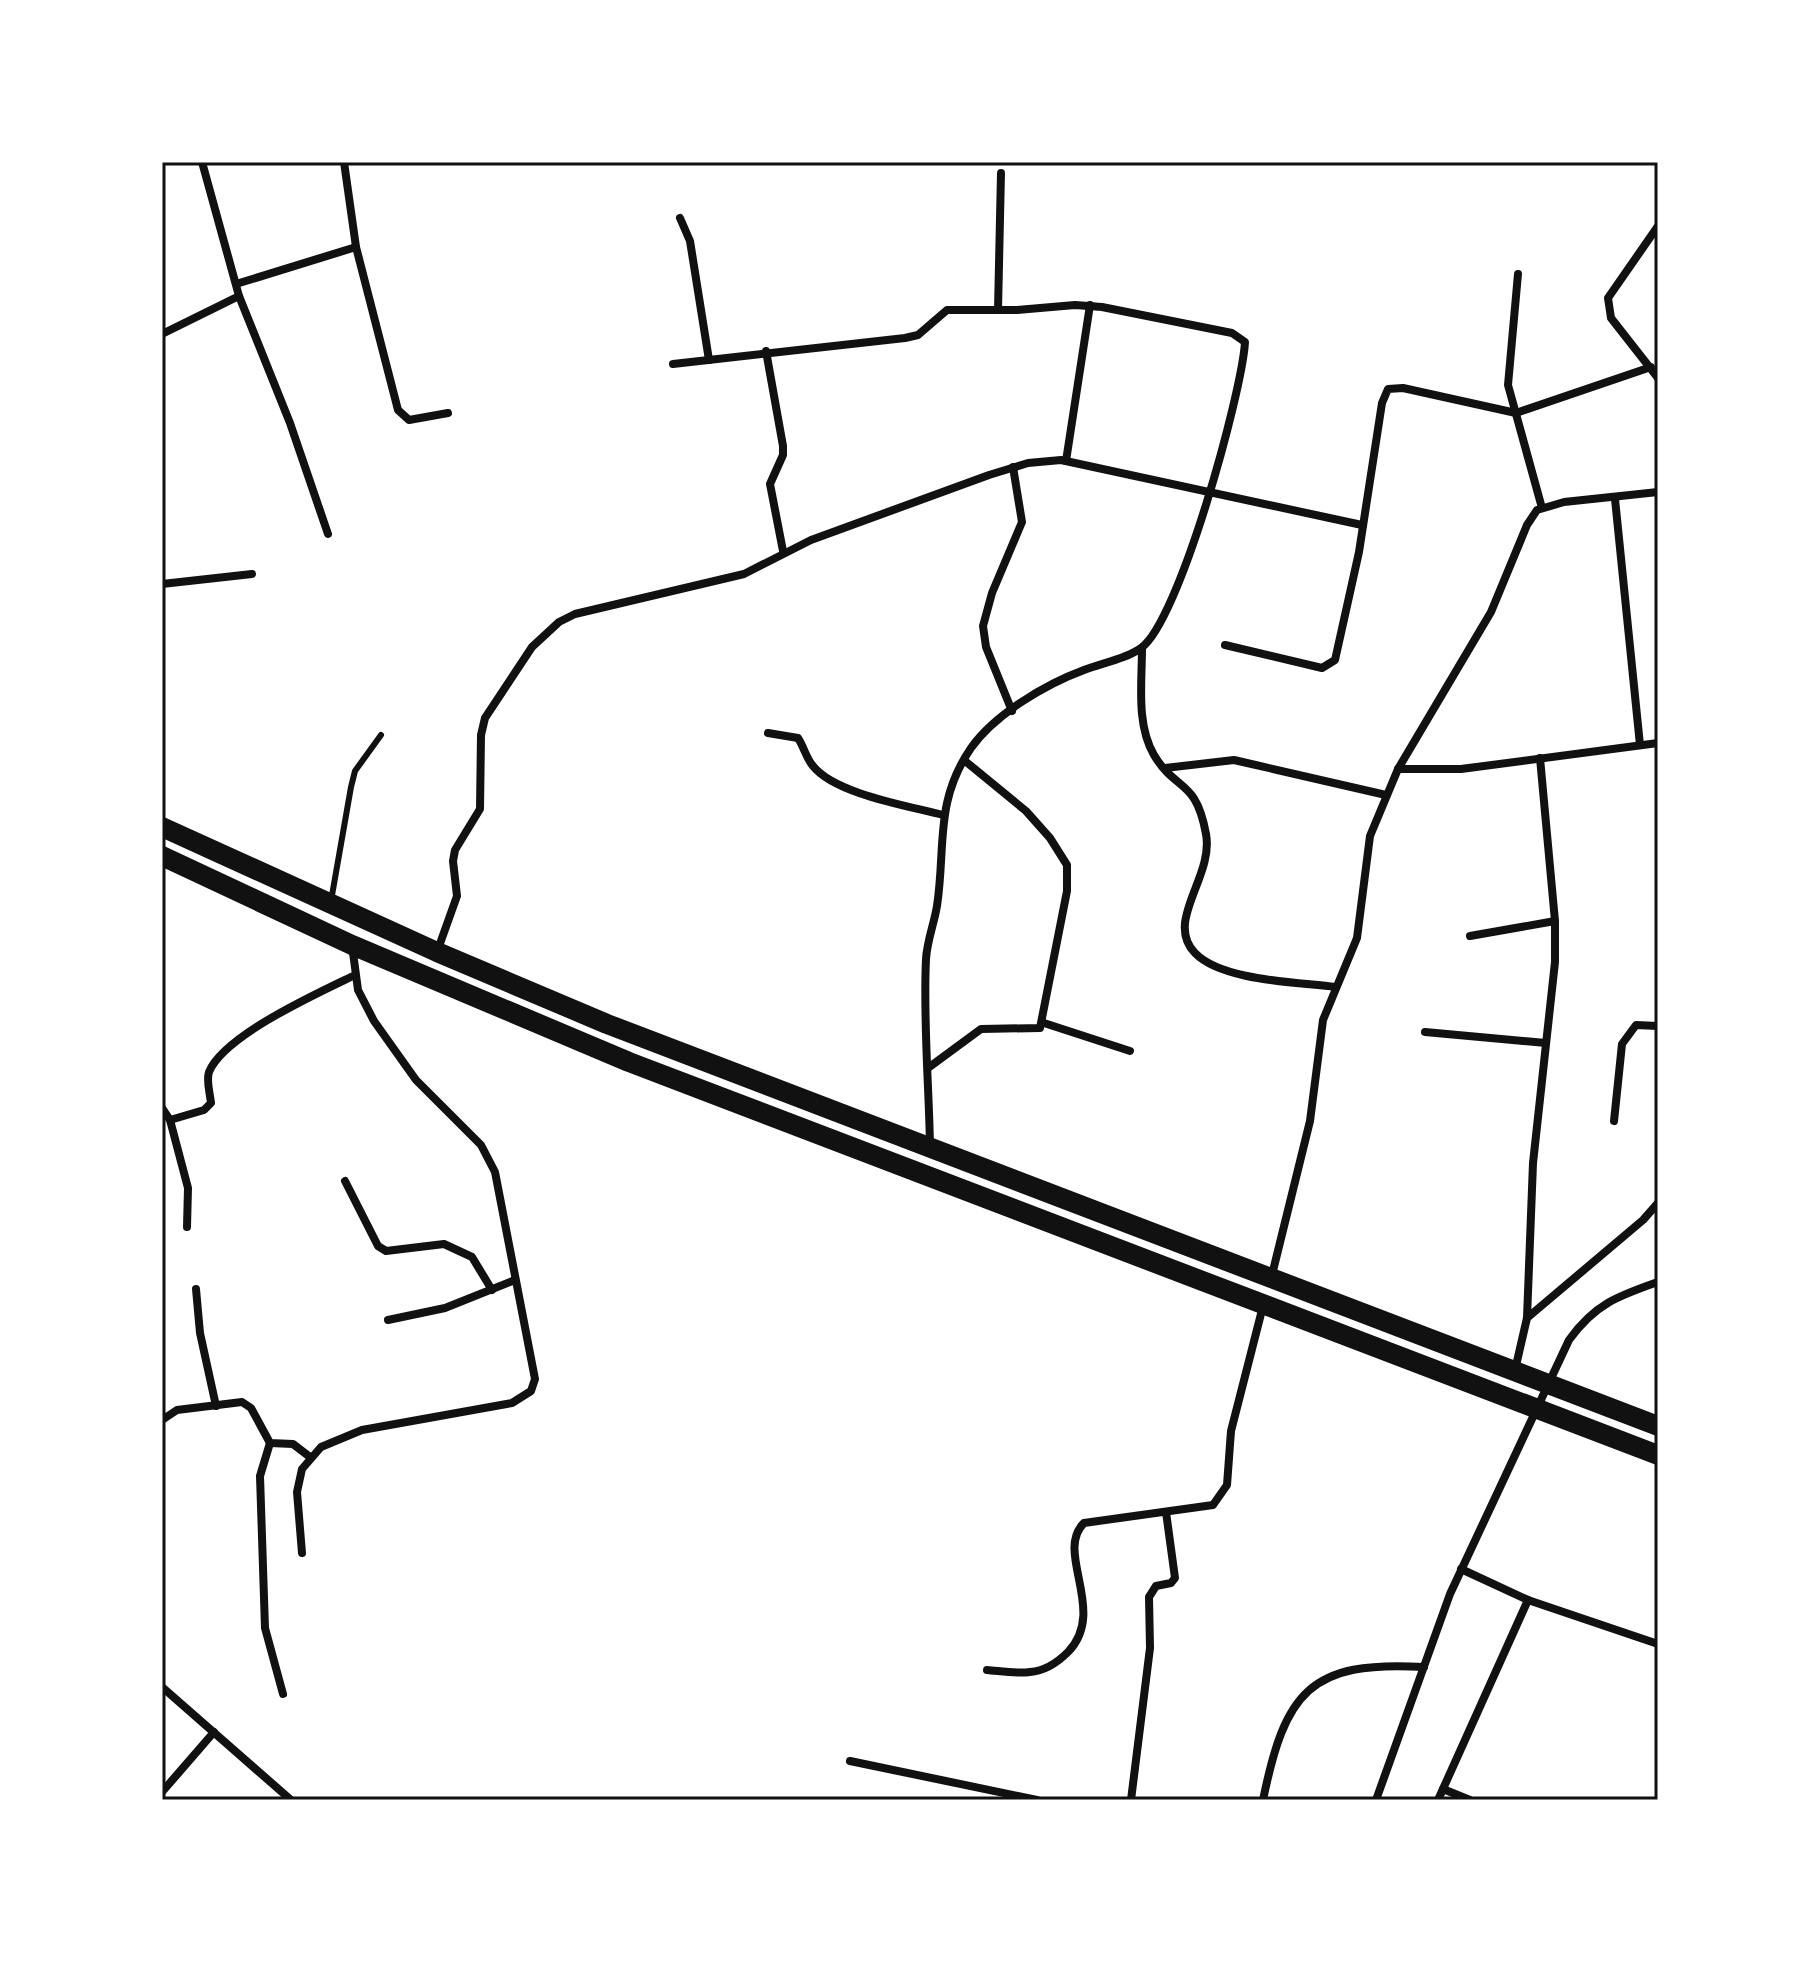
<svg xmlns="http://www.w3.org/2000/svg" width="1820" height="1962" viewBox="0 0 1820 1962" font-family="'Archivo Narrow',sans-serif">
  <style>
    .lines { fill: none; stroke-linecap: round; stroke-linejoin: round }
    .service { stroke: #111; stroke-width: 6 }
    .minor { stroke: #111; stroke-width: 8 }
    .trunk { stroke: #111; stroke-width: 20 }
    .neatline { fill: none; stroke: #111; stroke-width: 3 }
  </style>
  <rect width="100%" height="100%" fill="#fff"/>
  <g class="lines">
    <!-- service -->
    <polyline class="service" points="331,901 351,787 355,771 381,735"/>
    <!-- minor -->
    <g class="minor">
      <polyline points="680,218 690,241 709,360"/>
      <polyline points="1658,226 1608,298 1611,318 1658,378"/>
      <polyline points="356,247 398,410 409,420 448,413"/>
      <polyline points="1518,274 1508,385 1542,508"/>
      <polyline points="236,284 356,247 344,162"/>
      <polyline points="239,296 290,423 328,534"/>
      <polyline points="998,310 1001,173"/>
      <polyline points="162,334 239,296 202,162"/>
      <polyline points="766,351 783,446 783,455 770,484 783,551"/>
      <path d="M673 364 905 338 918 335 947 310H1017L1075 305 1102 307 1232 333 1245 342C1242 393 1179 622 1141 648 1126 659 1102 663 1084 670 1046 684 995 714 971 748 934 802 946 847 937 906 934 924 927 941 926 959 923 1021 929 1084 930 1147"/>
      <polyline points="1066,461 1090,305"/>
      <polyline points="1615,499 1640,745"/>
      <polyline points="162,584 252,574"/>
      <polyline points="1225,645 1322,668 1335,660 1359,552 1382,403 1388,389 1403,388 1516,413 1651,367"/>
      <path d="M1142 648C1142 683 1136 724 1154 755 1176 792 1196 778 1206 834 1214 877 1164 921 1195 953 1222 981 1297 982 1335 987"/>
      <polyline points="1012,711 986,647 983,626 992,593 1022,522 1013,467"/>
      <path d="M768 733 798 738C804 747 806 758 813 766 835 794 909 806 943 815"/>
      <polyline points="1165,768 1234,760 1386,795"/>
      <polyline points="1398,769 1461,769 1658,743"/>
      <polyline points="1470,936 1555,921"/>
      <polyline points="437,952 457,896 453,861 455,850 480,809 481,735 485,718 532,647 559,622 575,614 744,574 811,540 989,475 1028,463 1061,460 1362,525"/>
      <polyline points="1044,1023 1130,1051"/>
      <polyline points="1425,1032 1546,1043"/>
      <polyline points="928,1068 981,1029 1040,1028 1067,891 1067,865 1050,838 1026,811 965,761"/>
      <path d="M162 1108 170 1120 204 1110 211 1103C210 1093 206 1081 209 1072 224 1035 320 992 355 975"/>
      <polyline points="170,1120 188,1188 187,1227"/>
      <polyline points="1614,1121 1622,1044 1636,1025 1658,1026"/>
      <polyline points="345,1181 378,1246 386,1251 444,1244 472,1257 492,1290"/>
      <polyline points="1271,1279 1310,1121 1323,1020 1357,938 1370,836 1398,769 1491,612 1527,525 1537,510 1564,502 1658,492"/>
      <polyline points="196,1289 200,1333 216,1406"/>
      <polyline points="1527,1318 1643,1220 1658,1203"/>
      <polyline points="388,1320 445,1308 515,1280"/>
      <polyline points="1515,1370 1527,1318 1533,1163 1555,962 1555,921 1540,758"/>
      <polyline points="162,1420 177,1410 242,1402 251,1408 270,1443 293,1444 310,1457"/>
      <polyline points="270,1443 260,1476 265,1628 283,1694"/>
      <polyline points="302,1553 297,1492 302,1469 321,1447 362,1430 512,1403 531,1391 535,1379 495,1172 481,1145 416,1080 374,1021 358,990 352,945"/>
      <polyline points="1461,1569 1528,1600 1658,1644"/>
      <path d="M987 1670C1000 1671 1016 1674 1030 1672 1044 1671 1058 1662 1068 1652 1108 1611 1054 1552 1084 1523L1213 1505 1227 1485 1231 1431 1263 1306"/>
      <polyline points="162,1687 291,1800"/>
      <polyline points="850,1761 1037,1800"/>
      <polyline points="1443,1789 1470,1800"/>
      <polyline points="162,1792 214,1732"/>
      <polyline points="1131,1800 1150,1648 1149,1597 1156,1586 1171,1583 1175,1578 1166,1512"/>
      <path d="M1263 1800C1285 1693 1309 1660 1424 1667"/>
      <path d="M1376 1800 1450 1594 1569 1340C1595 1304 1618 1296 1658 1282"/>
      <polyline points="1438,1800 1528,1600"/>
    </g>
    <!-- trunk -->
    <g class="trunk">
      <polyline points="162,827 437,952 607,1024 1658,1426"/>
      <polyline points="162,856 352,945 629,1062 1658,1455"/>
    </g>
  </g>
  <!-- border -->
  <rect width="1820" height="1962" fill="none" stroke="#ffffff" stroke-width="328"/>
  <rect x="164" y="164" width="1492" height="1634" class="neatline"/>
</svg>
